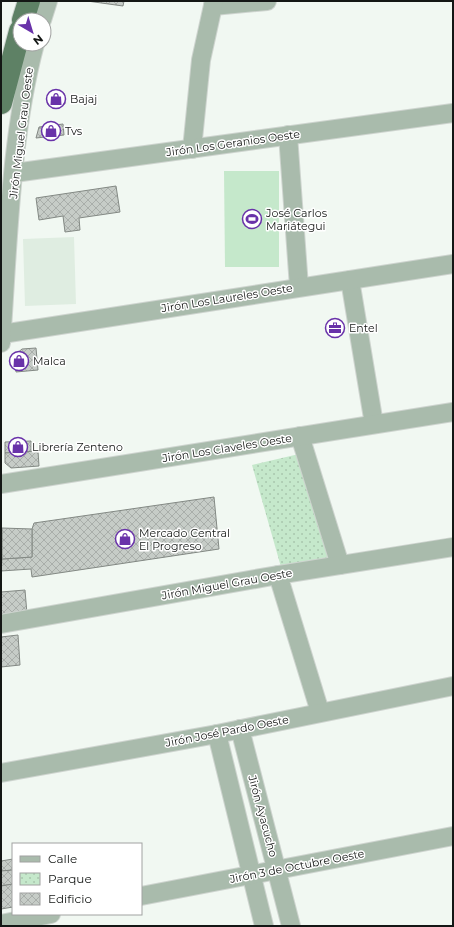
<svg xmlns="http://www.w3.org/2000/svg" width="454" height="927" viewBox="0 0 454 927" font-family="Montserrat,sans-serif">
  <style>
    .built { fill: #dfede1 }
    .grass { fill: #c5e8cb }
    .park { fill: url(#park-dots) }
    .building { fill: url(#building-cross-hatch); stroke: #838984 }
    .lines { fill: none; stroke-linecap: round; stroke-linejoin: round }
    .minor-casing { stroke: #ced4cf; stroke-width: 20 }
    .trunk-casing { stroke: #ced4cf; stroke-width: 24 }
    .minor { stroke: #a9bbac; stroke-width: 18 }
    .trunk { stroke: #5e8165; stroke-width: 22 }
    .labels { text-anchor: middle; dominant-baseline: central; stroke-width: 3; stroke-linejoin: round; paint-order: stroke }
    .poi-label { font-size: 11px; fill: #141715; stroke: #fff; text-anchor: start }
    .street-label { font-size: 11px; fill: #141715; stroke: #fff }
  </style>
  <defs>
    <pattern id="park-dots" width="8" height="8" patternUnits="userSpaceOnUse"><rect width="8" height="8" fill="#c5e8cb"/><path d="M2 2h.1M6 6h.1" fill="none" stroke="#a8c6ad" stroke-width="1.8" stroke-linecap="round"/></pattern>
    <pattern id="building-cross-hatch" width="8" height="8" patternUnits="userSpaceOnUse"><rect width="8" height="8" fill="#c6ccc7"/><path d="M0 0l8 8M0 8l8-8" fill="none" stroke="#a9aeaa"/></pattern>
  </defs>
  <rect width="100%" height="100%" fill="#f1f8f2"/>
  <!-- built -->
  <polygon class="built" points="74,237 76,304 25,306 23,239"/>
  <!-- grass -->
  <polygon class="grass" points="279,171 279,267 225,267 224,171"/>
  <!-- park -->
  <polygon class="park" points="299,454 328,558 281,567 252,465"/>
  <!-- building -->
  <g class="building">
    <polygon points="87,1 124,1 123,6"/>
    <polygon points="64,93 65,104 48,105 48,94"/>
    <polygon points="63,124 64,135 36,138 39,127"/>
    <polygon points="116,186 120,212 79,218 80,230 65,232 63,216 39,220 36,198"/>
    <polygon points="36,348 38,370 16,372 15,355 22,349"/>
    <polygon points="31,441 31,452 5,453 5,442"/>
    <polygon points="38,451 39,466 11,468 5,463 5,453"/>
    <polygon points="214,497 219,549 32,577 31,569 1,571 2,559 32,557 32,529 34,523"/>
    <polygon points="2,528 32,529 32,557 2,559"/>
    <polygon points="25,590 27,614 1,616 1,592"/>
    <polygon points="18,635 20,665 1,667 1,637"/>
    <polygon points="13,859 13,870 1,871 1,861"/>
    <polygon points="13,870 13,884 1,886 1,871"/>
    <polygon points="13,884 13,907 1,909 1,886"/>
  </g>
  <g class="lines">
    <!-- minor casing -->
    <g class="minor-casing">
      <g id="minor">
        <polyline points="213,6 267,1"/>
        <polyline points="42,20 48,1"/>
        <polyline points="288,135 299,287"/>
        <polyline points="192,149 201,60 214,1"/>
        <polyline points="14,173 453,113"/>
        <polyline points="350,280 374,424"/>
        <polyline points="2,334 453,264"/>
        <path d="M1 343C8 247 10 137 35 44"/>
        <polyline points="300,436 340,565"/>
        <polyline points="1,484 453,412"/>
        <polyline points="278,575 320,712"/>
        <polyline points="1,624 278,575 453,547"/>
        <polyline points="240,729 291,926"/>
        <polyline points="217,734 264,926"/>
        <polyline points="1,773 217,734 453,686"/>
        <polyline points="141,896 453,836"/>
        <polyline points="1,924 51,914"/>
      </g>
    </g>
    <!-- trunk casing -->
    <g class="trunk-casing">
      <g id="trunk">
        <polyline points="23,20 29,1"/>
        <polyline points="1,103 20,31"/>
      </g>
    </g>
    <!-- minor -->
    <use href="#minor" class="minor"/>
    <!-- trunk -->
    <use href="#trunk" class="trunk"/>
  </g>
  <!-- icons -->
  <defs>
    <g id="shop-ring" transform="scale(1)"><circle r="9.5" fill="#fff" stroke="#6932a9" stroke-width="1.5"/><path d="M-5-2.5h2.3a2.7 3.5 0 0 1 5.4 0H5L5.5 6h-11ZM-1.5-2.5h3a1.5 2.3 0 0 0-3 0Z" fill="#6932a9"/></g>
    <g id="stadium-ring" transform="scale(1)"><circle r="9.5" fill="#fff" stroke="#6932a9" stroke-width="1.5"/><path d="M0-5a6.5 5 0 1 0 0 10a6.5 5 0 1 0 0-10ZM-3.5-1.8h7v3.6h-7Z" fill="#6932a9"/></g>
    <g id="office-ring" transform="scale(1)"><circle r="9.5" fill="#fff" stroke="#6932a9" stroke-width="1.5"/><path d="M-6-3h4V-5.5h4V-3h4V5H-6ZM-1-4.5V-3h2v-1.5ZM-6 0V1H6V0Z" fill="#6932a9"/></g>
  </defs>
  <g fill-rule="evenodd">
    <use href="#shop-ring" x="56" y="99"/>
    <use href="#shop-ring" x="51" y="131"/>
    <use href="#stadium-ring" x="252" y="219"/>
    <use href="#office-ring" x="335" y="328"/>
    <use href="#shop-ring" x="19" y="361"/>
    <use href="#shop-ring" x="18" y="447"/>
    <use href="#shop-ring" x="125" y="539"/>
  </g>
  <g class="labels">
    <!-- poi labels -->
    <g class="poi-label">
      <text x="70" y="99">Bajaj</text>
      <text x="65" y="131">Tvs</text>
      <text x="266" y="213">José Carlos<tspan x="266" dy="13">Mariátegui</tspan></text>
      <text x="349" y="328">Entel</text>
      <text x="33" y="361">Malca</text>
      <text x="32" y="447">Librería Zenteno</text>
      <text x="139" y="533">Mercado Central<tspan x="139" dy="13">El Progreso</tspan></text>
    </g>
    <!-- street labels -->
    <g class="street-label">
      <text transform="translate(21 133) rotate(-83)">Jirón Miguel Grau Oeste</text>
      <text transform="translate(233 143) rotate(-8)">Jirón Los Geranios Oeste</text>
      <text transform="translate(227 298) rotate(-9)">Jirón Los Laureles Oeste</text>
      <text transform="translate(227 448) rotate(-9)">Jirón Los Claveles Oeste</text>
      <text transform="translate(227 584) rotate(-10)">Jirón Miguel Grau Oeste</text>
      <text transform="translate(227 731) rotate(-11)">Jirón José Pardo Oeste</text>
      <text transform="translate(263 816) rotate(75)">Jirón Ayacucho</text>
      <text transform="translate(297 866) rotate(-11)">Jirón 3 de Octubre Oeste</text>
    </g>
  </g>
  <!-- border -->
  <rect width="454" height="927" fill="none" stroke="#141715" stroke-width="4"/>
  <!-- legend -->
  <rect x="12" y="843" width="130" height="72" fill="#ffffff" stroke="#a1a2a1"/>
  <rect x="20" y="856" width="20" height="6" fill="#a9bbac" stroke="#a1a2a1"/>
  <text x="48" y="863" font-size="12" fill="#141715">Calle</text>
  <rect x="20" y="873" width="20" height="12" fill="url(#park-dots)" stroke="#a1a2a1"/>
  <text x="48" y="883" font-size="12" fill="#141715">Parque</text>
  <rect x="20" y="893" width="20" height="12" fill="url(#building-cross-hatch)" stroke="#a1a2a1"/>
  <text x="48" y="903" font-size="12" fill="#141715">Edificio</text>
  <!-- north arrow -->
  <g transform="translate(32 32) rotate(142)"><circle r="19" fill="#ffffff" stroke="#a1a2a1"/>
  <path d="M0-3L7 15L0 10L-7 15Z" fill="#6932a9"/>
  <text y="-6" font-size="11" font-weight="bold" text-anchor="middle" fill="#141715">N</text>
  </g>
</svg>
